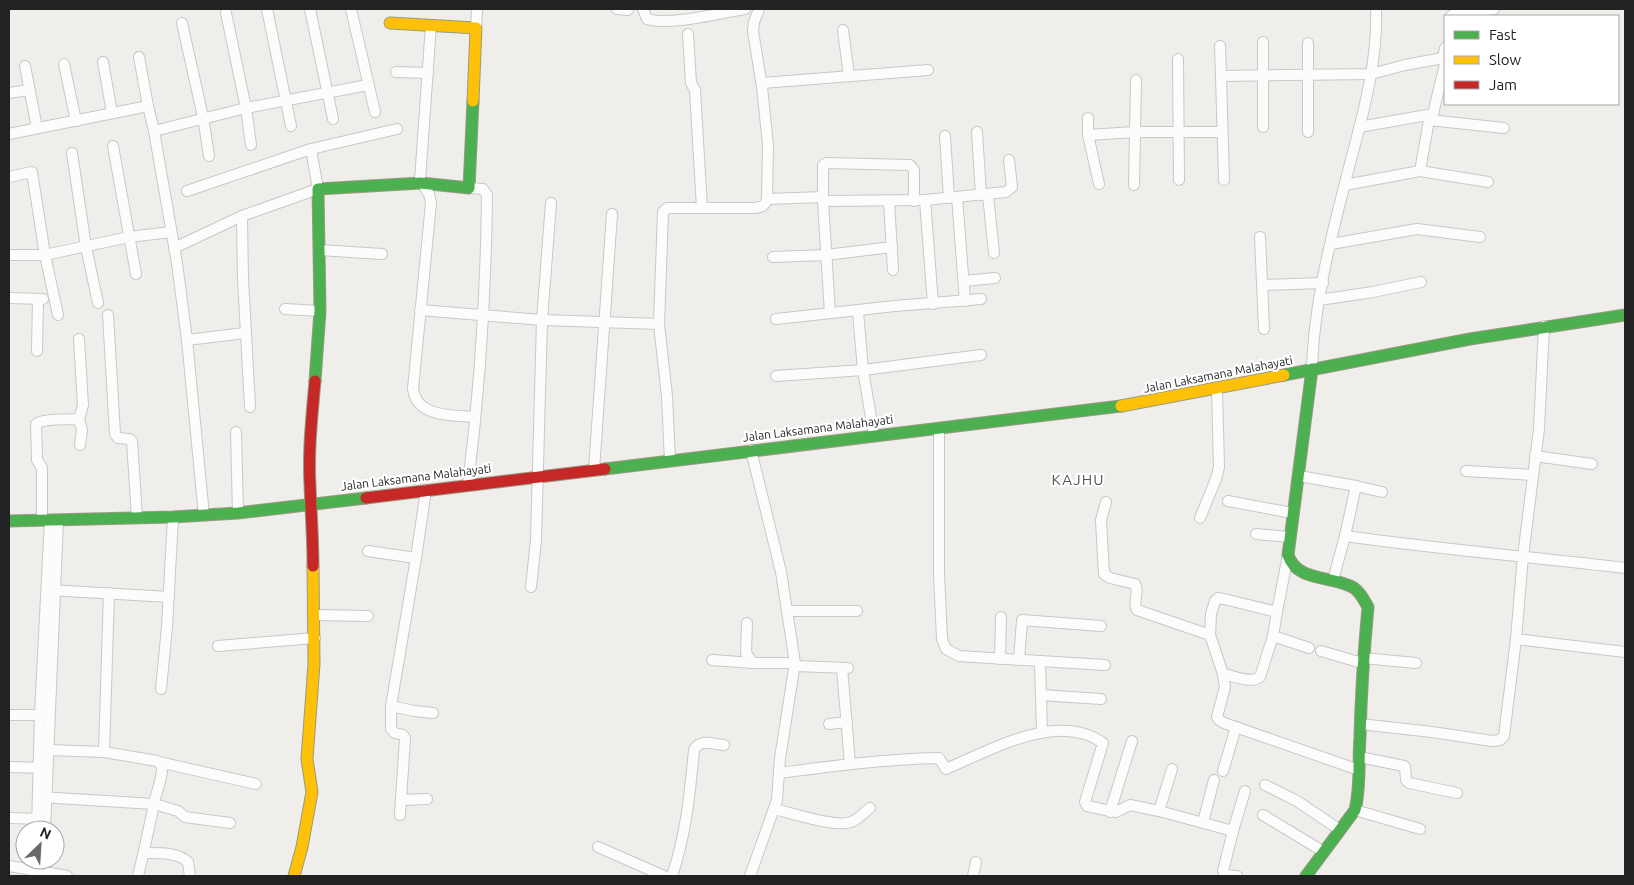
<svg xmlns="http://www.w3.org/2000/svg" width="1634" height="885" viewBox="0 0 1634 885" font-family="Ubuntu,sans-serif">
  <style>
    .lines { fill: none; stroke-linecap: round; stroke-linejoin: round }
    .street-casing { stroke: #c9c8c7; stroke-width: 12 }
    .fast-casing { stroke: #999a82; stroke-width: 13 }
    .slow-casing { stroke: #999a82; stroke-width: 13 }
    .jam-casing { stroke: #999a82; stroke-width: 13 }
    .street { stroke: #fdfcfc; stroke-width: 10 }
    .fast { stroke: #4caf50; stroke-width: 11 }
    .slow { stroke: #ffc107; stroke-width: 11 }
    .jam { stroke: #c62828; stroke-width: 11 }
    .labels { text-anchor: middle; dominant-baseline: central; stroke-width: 4.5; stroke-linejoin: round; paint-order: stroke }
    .street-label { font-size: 12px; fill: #222; stroke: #fff }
    .quarter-label { font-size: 15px; letter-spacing: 1px; fill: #555; stroke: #fff }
  </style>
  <rect width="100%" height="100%" fill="#f0eeeb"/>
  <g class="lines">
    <!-- street casing -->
    <g class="street-casing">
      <g id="street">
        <polyline points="267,9 291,126"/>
        <polyline points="310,9 333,119"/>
        <polyline points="351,9 375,112"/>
        <polyline points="617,9 628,10"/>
        <path d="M643 9 647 19C670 26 720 13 745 9"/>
        <polyline points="226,13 246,108 251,145"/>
        <polyline points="1451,16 1456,13 1494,9"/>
        <polyline points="182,23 203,117 209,156"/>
        <path d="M431 25 420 180 429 194 431 203 413 389C417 418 453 415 475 417"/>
        <polyline points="476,28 477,9"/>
        <polyline points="843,30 849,76"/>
        <polyline points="688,34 691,83 695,90 702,208"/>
        <polyline points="1263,42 1263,127"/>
        <polyline points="1308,43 1308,132"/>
        <polyline points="1220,46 1221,76"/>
        <polyline points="139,57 148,106"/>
        <polyline points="1178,59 1179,180"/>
        <polyline points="103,62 112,113"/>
        <polyline points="64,64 76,121"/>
        <polyline points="25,66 37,128"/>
        <polyline points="396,72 428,73"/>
        <polyline points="762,83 928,70"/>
        <polyline points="9,93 29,90"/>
        <polyline points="1088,118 1088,135 1099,184"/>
        <polyline points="1429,120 1504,128"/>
        <polyline points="1359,127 1433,114"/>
        <polyline points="154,131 177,263 187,340 204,515"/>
        <polyline points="977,132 981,195"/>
        <polyline points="9,134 148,106 154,131 246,108 368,85"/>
        <polyline points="1088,135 1135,132 1222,132"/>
        <polyline points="945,136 949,198"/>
        <polyline points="113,146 136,274"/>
        <polyline points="72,153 86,247 98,303"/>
        <polyline points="1420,171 1429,120 1433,114 1445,64 1443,58 1445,48"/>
        <polyline points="9,177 32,172 45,255 58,315"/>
        <polyline points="1224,180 1221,76 1371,74 1405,65 1443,58"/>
        <polyline points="1134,185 1136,80"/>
        <polyline points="1345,185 1420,171 1488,182"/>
        <polyline points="187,191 311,149"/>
        <polyline points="988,195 994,253"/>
        <polyline points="957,197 965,301"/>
        <polyline points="767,199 823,197"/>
        <polyline points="925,200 933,304"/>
        <polyline points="823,201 925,200 1006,192 1012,187 1009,160"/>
        <polyline points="889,201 893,270"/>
        <polyline points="242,216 243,279 250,407"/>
        <polyline points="1260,237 1264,329"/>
        <polyline points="1331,244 1417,229 1480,237"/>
        <polyline points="174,248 242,216 318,189 311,149 397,129"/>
        <polyline points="320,250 382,254"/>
        <polyline points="9,255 45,255 129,237 171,232"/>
        <polyline points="773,257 826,255 892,247"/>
        <polyline points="964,281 995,278"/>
        <polyline points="1262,285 1323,283"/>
        <polyline points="9,298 43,299"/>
        <polyline points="1319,300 1373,292 1421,282"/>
        <polyline points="285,309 320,311"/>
        <polyline points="420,310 542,320 659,324"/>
        <polyline points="858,312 863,370 874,435"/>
        <polyline points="830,313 823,201 823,165 827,163 910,165 914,170 914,201"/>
        <polyline points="108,315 115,434 118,438 129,439 132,441 137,518"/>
        <polyline points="776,319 895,306 981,299"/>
        <polyline points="79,339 83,405 79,419 82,430 80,445"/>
        <polyline points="187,340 245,333"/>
        <polyline points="37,351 38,299"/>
        <path d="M1312 369C1314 297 1335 222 1353 152 1365 107 1378 56 1376 9"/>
        <polyline points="776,376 863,370 981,355"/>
        <polyline points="939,428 939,574 942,639 946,649 959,656 1105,665"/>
        <polyline points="236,432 238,513"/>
        <polyline points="1535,456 1592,464"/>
        <path d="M670 461 667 396 659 324 663 212 667 208H755C762 207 765 206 767 199L768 145 762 87 753 31 754 22 759 9"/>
        <polyline points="594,470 612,214"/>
        <polyline points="1466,471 1533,475"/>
        <polyline points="1299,476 1356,486 1345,536 1333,580"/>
        <path d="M468 484C480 388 486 292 487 195L483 189 469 188"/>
        <polyline points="1356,486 1382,492"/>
        <polyline points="1228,501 1292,513"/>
        <path d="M1106 502 1101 520 1104 574 1110 578 1135 584C1140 592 1132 602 1137 610L1210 635"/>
        <polyline points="1200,518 1216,479 1219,467 1217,389"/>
        <path d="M42 520V468L37 460 36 424C43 418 68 420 79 419"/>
        <polyline points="1256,534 1289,537"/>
        <path d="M1345 536C1438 549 1532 557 1625 568"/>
        <polyline points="368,551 416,558 426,490"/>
        <polyline points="531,587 536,540 542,320 551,203"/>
        <polyline points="49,590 169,597"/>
        <polyline points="787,611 857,611"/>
        <polyline points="1277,612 1288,555"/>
        <polyline points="314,615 368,616"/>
        <polyline points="747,623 746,653 753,663"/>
        <polyline points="1273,636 1309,648"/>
        <polyline points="1516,639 1625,652"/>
        <polyline points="218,646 315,638"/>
        <polyline points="1321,651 1362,663"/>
        <polyline points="1363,658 1416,663"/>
        <polyline points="1000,659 1001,617"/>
        <polyline points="712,660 753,663 795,663"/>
        <polyline points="1019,660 1022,620 1101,626"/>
        <polyline points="1040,661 1042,732"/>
        <polyline points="795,666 848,668"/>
        <polyline points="842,668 850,764"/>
        <path d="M1223 674C1234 676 1251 684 1260 677L1273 636 1277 612 1224 599 1218 598 1215 601 1211 614 1210 635 1223 674 1225 687 1217 717 1219 720 1224 723 1359 770"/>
        <polyline points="161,689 167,627 173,517"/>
        <polyline points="1041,695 1101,699"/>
        <polyline points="391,706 414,711 433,713"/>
        <polyline points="9,715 45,715"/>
        <polyline points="829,724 847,722"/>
        <polyline points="1360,724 1432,732 1492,741 1500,740 1504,736 1516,639 1523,556 1539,429 1544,326"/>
        <path d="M49 750 104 752 157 761 162 766C163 778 156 792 154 804 149 828 144 852 138 876"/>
        <polyline points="104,752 109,593"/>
        <polyline points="1359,757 1404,766 1405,767 1406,780 1409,783 1457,793"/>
        <polyline points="159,762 256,784"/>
        <polyline points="9,767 45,768"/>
        <polyline points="1223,771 1236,727"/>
        <path d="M780 773C832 766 885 759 939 758L946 769C991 750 1057 711 1103 743L1085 802 1087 806 1116 812 1130 805 1159 811 1233 831 1223 871 1225 875 1237 876"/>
        <polyline points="1265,785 1297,801 1340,830"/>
        <polyline points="40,797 154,804 178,811 185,817 230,823"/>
        <polyline points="401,800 427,799"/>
        <path d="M774 809C792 813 836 828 851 822 858 820 864 812 870 808"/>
        <polyline points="1355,810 1420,829"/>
        <polyline points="1159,811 1172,769"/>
        <polyline points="1110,812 1132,741"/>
        <polyline points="400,815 405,738 403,735 395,733 391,729 391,706 416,558"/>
        <polyline points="1263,815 1324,852"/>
        <polyline points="9,818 43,819"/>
        <polyline points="1203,822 1214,780"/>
        <polyline points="37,830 40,714 50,520"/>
        <polyline points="45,830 58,520"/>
        <polyline points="1233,831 1245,791"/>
        <polyline points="598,847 664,876"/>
        <path d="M144 853C157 853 178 852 188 862L190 876"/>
        <polyline points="9,866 67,876"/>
        <path d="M672 876C686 835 690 793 694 750 700 738 712 744 724 745"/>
        <polyline points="750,876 777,800 780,758 795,663 781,572 751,450"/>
        <polyline points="973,876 976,862"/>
      </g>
    </g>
    <!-- fast casing -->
    <g class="fast-casing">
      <g id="fast">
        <polyline points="1284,375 1470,339 1625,315"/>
        <polyline points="315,381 320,311 318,189 421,183 469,188 473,101"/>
        <polyline points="605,469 1121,406"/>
        <polyline points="9,521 173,517 238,513 366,498"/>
        <path d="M1306 876 1355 810C1361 786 1358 762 1360 737 1361 694 1364 650 1368 607 1364 600 1361 593 1354 588 1334 575 1297 583 1288 555L1312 369"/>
      </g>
    </g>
    <!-- slow casing -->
    <g class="slow-casing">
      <g id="slow">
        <polyline points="390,23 476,28 473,101"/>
        <polyline points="1121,406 1284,375"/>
        <polyline points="294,876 302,847 312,792 307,759 314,664 313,566"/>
      </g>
    </g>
    <!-- jam casing -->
    <g class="jam-casing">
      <g id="jam">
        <polyline points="366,498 605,469"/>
        <path d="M313 566C313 539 311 512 310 485 308 451 312 416 315 381"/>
      </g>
    </g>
    <!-- street -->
    <use href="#street" class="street"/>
    <!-- fast -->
    <use href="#fast" class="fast"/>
    <!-- slow -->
    <use href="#slow" class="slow"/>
    <!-- jam -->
    <use href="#jam" class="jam"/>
  </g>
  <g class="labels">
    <!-- street labels -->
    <g class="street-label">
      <text transform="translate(1218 374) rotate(-11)">Jalan Laksamana Malahayati</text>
      <text transform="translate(818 428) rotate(-7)">Jalan Laksamana Malahayati</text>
      <text transform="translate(416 477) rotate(-7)">Jalan Laksamana Malahayati</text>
    </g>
    <!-- quarter labels -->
    <g class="quarter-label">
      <text x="1078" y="479">KAJHU</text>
    </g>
  </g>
  <!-- border -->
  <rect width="1634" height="885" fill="none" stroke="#222222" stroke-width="20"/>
  <!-- legend -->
  <rect x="1444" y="15" width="175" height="90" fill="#ffffff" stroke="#a7a7a7"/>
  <rect x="1454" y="31" width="25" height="8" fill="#4caf50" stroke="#a7a7a7"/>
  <text x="1489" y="40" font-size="15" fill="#222222">Fast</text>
  <rect x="1454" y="56" width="25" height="8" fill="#ffc107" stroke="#a7a7a7"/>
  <text x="1489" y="65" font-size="15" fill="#222222">Slow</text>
  <rect x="1454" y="81" width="25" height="8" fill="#c62828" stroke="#a7a7a7"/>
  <text x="1489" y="90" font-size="15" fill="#222222">Jam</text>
  <!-- north arrow -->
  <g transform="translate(40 845) rotate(25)"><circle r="24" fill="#ffffff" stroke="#a7a7a7"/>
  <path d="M0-4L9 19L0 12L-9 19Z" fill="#6a6968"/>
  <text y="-8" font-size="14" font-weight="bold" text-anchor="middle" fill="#222222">N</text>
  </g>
</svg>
